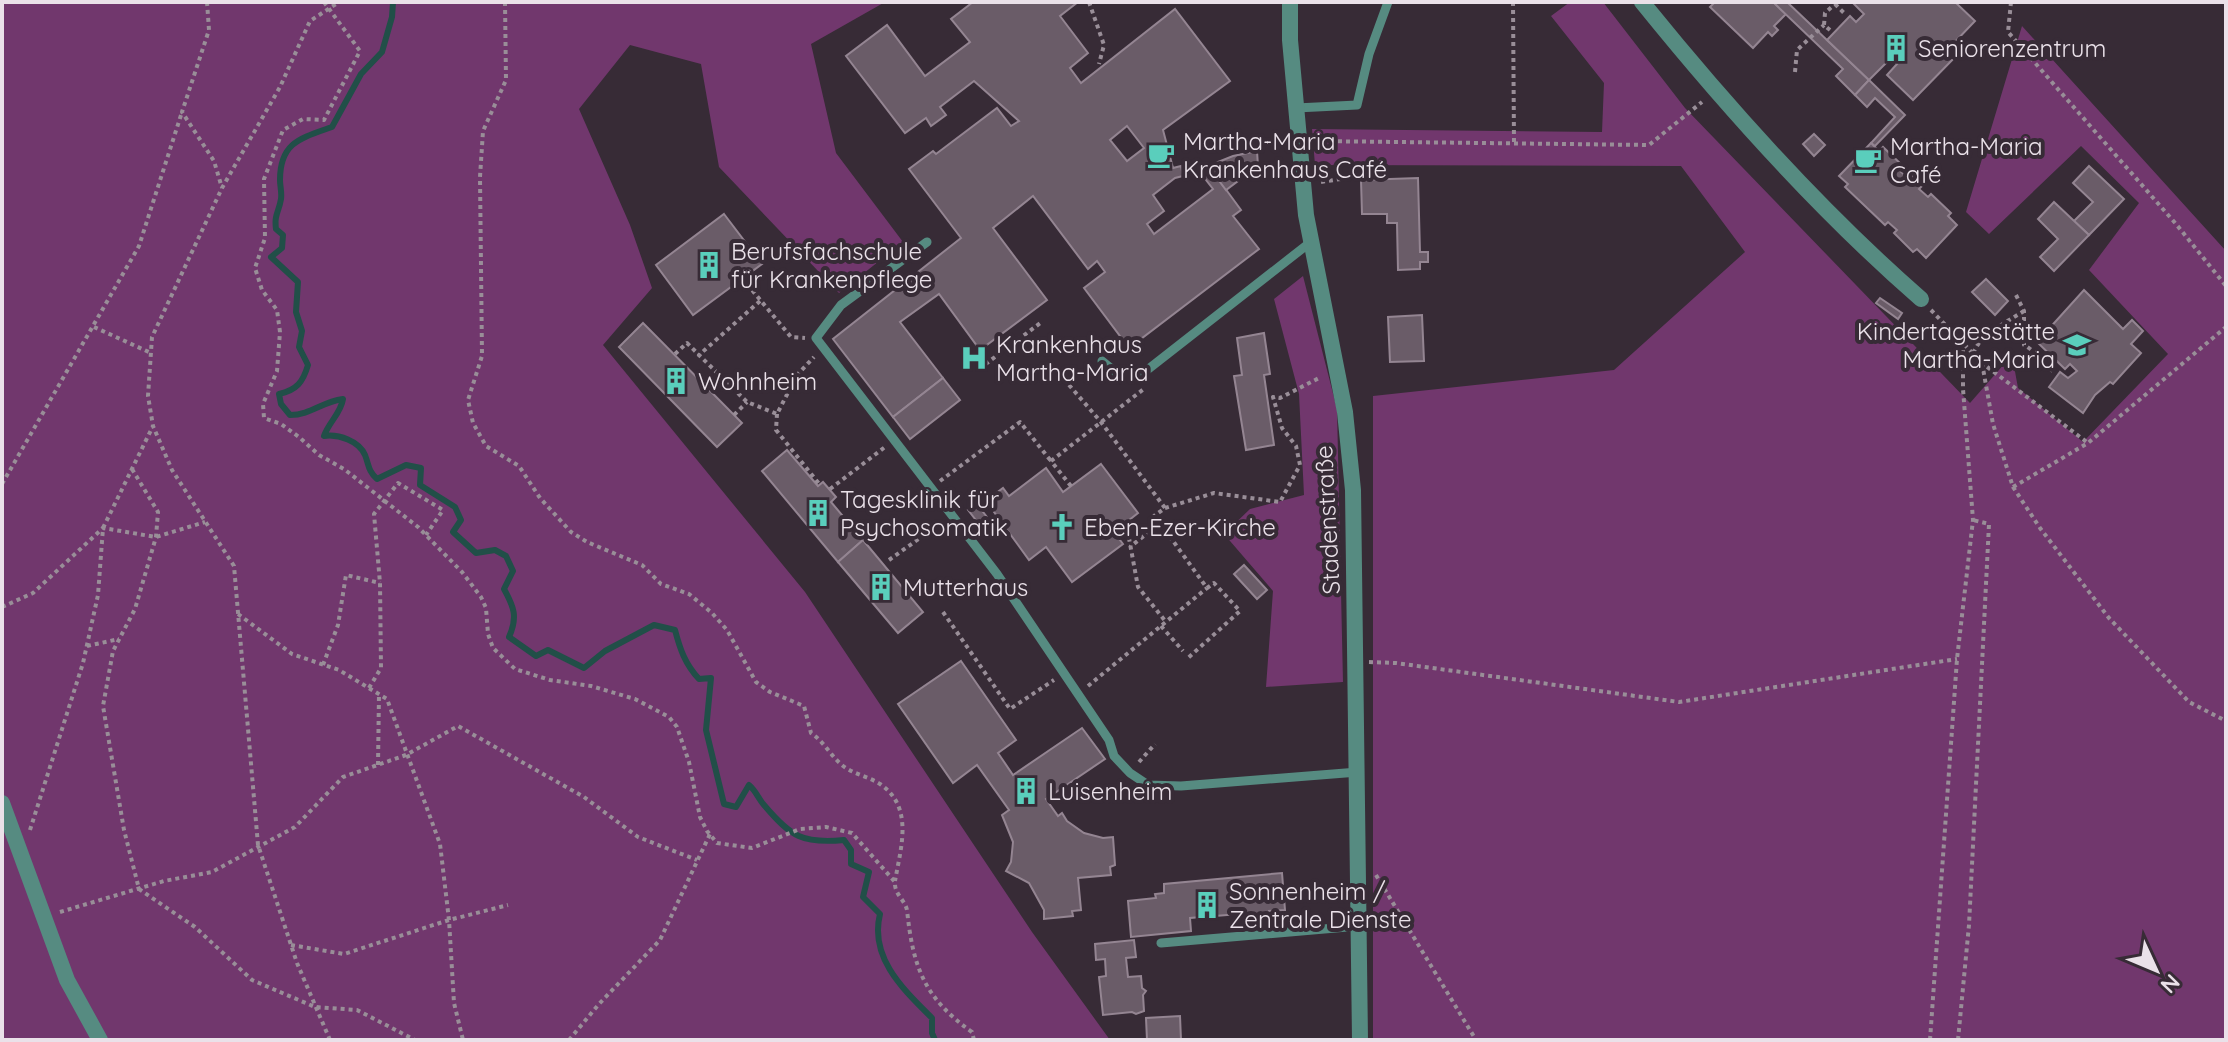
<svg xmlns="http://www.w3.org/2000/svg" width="2228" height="1042" viewBox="0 0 2228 1042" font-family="Quicksand,sans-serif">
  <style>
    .green { fill: #71376d }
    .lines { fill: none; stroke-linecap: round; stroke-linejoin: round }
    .stream { stroke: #214f48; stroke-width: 6 }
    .building { fill: #6a5c68; stroke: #948592; stroke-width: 2; fill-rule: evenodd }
    .path { stroke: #998e98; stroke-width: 4; stroke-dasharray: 4 4; stroke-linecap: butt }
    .lane { stroke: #568b81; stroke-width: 9 }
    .street { stroke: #568b81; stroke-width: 16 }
    .labels { text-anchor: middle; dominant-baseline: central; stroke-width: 8; stroke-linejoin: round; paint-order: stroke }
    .poi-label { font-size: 24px; fill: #eae1e9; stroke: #372b36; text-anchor: start }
    .street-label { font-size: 24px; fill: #eae1e9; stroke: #372b36 }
  </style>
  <rect width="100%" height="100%" fill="#372b36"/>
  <!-- green -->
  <g class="green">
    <polygon points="2,2 885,2 811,44 836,153 903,242 839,293 719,167 701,64 630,45 579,109 630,225 652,288 603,345 805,592 1032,932 1110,1040 2,1040"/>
    <polygon points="1570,2 1603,2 1685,108 1970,403 2012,355 2018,388 2083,442 2168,354 2089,270 2139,203 2081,146 1989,234 1966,212 2022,26 2226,251 2226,1040 1373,1040 1373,396 1614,370 1745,252 1681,166 1315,165 1312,129 1602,132 1604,83 1551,16"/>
    <polygon points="1303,276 1337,409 1343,682 1266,687 1273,591 1224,534 1250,509 1304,495 1299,394 1274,299"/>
  </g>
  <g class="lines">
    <!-- stream -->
    <path class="stream" d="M393 2 392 17 382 52 361 74 332 127C301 138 280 142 280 180 280 186 282 193 281 199 279 212 274 214 276 229L283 235 282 248 271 257 298 282 296 312 302 331 299 347 308 365C303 382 297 390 279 394L281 404 290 415C311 415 321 402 343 399 341 413 329 422 324 436 339 434 359 441 365 455 369 465 368 471 377 479L406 465 421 468 420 485 455 507 461 520 453 532 476 553 495 550 506 556 513 571 504 589C514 607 518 617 509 637L536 656 548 650 584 668 605 651 654 625 675 630C680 649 685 664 699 679L711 678 706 730 724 804 736 807 749 785C756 791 758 798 764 805 791 837 803 844 844 840L851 850V864L869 872 863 897 880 914C869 958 904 990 932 1018V1033L935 1040"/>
  </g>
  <!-- building -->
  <g class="building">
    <path d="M973 2H1078L1060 16 1088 53 1070 68 1081 83 1175 9 1230 81 1163 130 1173 168 1181 166 1183 176 1175 178 1153 195 1164 211 1147 224 1154 234 1213 189 1199 171 1208 165 1241 210 1233 216 1259 249 1129 348 1084 288 1105 272 1097 261 1088 269 1033 196 993 228 1047 300 980 350 939 294 900 322 943 378 893 417 833 339 961 238 909 169 933 151 936 154 997 108 1011 126 1019 121 974 81 940 107 946 115 931 126 926 118 905 133 846 56 887 25 925 76 970 42 951 19ZM1127 126 1144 148 1127 161 1110 140Z"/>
    <polygon points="1715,2 1773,2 1786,14 1774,26 1778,30 1772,36 1768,32 1753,48 1710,7"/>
    <polygon points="1773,2 1787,2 1869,80 1855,95 1836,76 1843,69"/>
    <polygon points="1852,2 1955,2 1975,21 1952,45 1960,52 1913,100 1887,75 1897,64 1891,58 1869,80 1827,40 1850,16 1856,22 1864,14"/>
    <polygon points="1869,80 1905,115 1875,146 1871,143 1895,117 1875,98 1867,107 1855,95"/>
    <polygon points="1814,134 1825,145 1814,156 1803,144"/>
    <polygon points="1871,143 1879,151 1883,147 1903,166 1899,170 1909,179 1912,175 1923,185 1919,189 1928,197 1931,194 1951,213 1948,216 1957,225 1926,258 1917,249 1913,252 1894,233 1897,230 1888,222 1885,225 1845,187 1848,184 1839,176"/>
    <polygon points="1257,151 1258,166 1226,190 1208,166 1233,156"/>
    <polygon points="2089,166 2124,199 2089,235 2074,221 2093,202 2073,183"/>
    <polygon points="1418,178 1420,252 1428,252 1428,262 1420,262 1420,269 1398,270 1397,223 1387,223 1387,214 1362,214 1361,180"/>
    <polygon points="2054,202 2089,235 2054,271 2040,257 2058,239 2038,219"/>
    <polygon points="724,214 762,264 693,315 656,265"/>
    <polygon points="1986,279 2008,301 1995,315 1972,292"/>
    <polygon points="2084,290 2123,329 2132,320 2143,331 2131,344 2141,353 2113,384 2110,382 2095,395 2083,413 2049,387 2060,372 2068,378 2077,371 2070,364 2065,369 2037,342"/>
    <polygon points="1880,298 1902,313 1898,319 1876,303"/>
    <polygon points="1422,315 1424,361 1390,362 1388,317"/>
    <polygon points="643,323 742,423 717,447 619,347"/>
    <polygon points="1264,333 1270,374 1264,375 1274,445 1246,450 1234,376 1242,375 1237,338"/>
    <polygon points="943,378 960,400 910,439 893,417"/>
    <polygon points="787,450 818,486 823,482 836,497 831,502 863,540 838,562 762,471"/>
    <polygon points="1101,464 1138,513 1114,532 1123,544 1072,582 1046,547 1029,560 986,501 1003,488 1009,496 1046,468 1063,492"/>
    <polygon points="976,503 987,517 979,524 968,510"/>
    <polygon points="863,540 923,612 898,633 838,562"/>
    <polygon points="1244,565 1267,590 1257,599 1234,574"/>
    <polygon points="961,661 1016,740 998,753 1013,775 1082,728 1105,759 1046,799 1058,816 1062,813 1067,821 1084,833 1103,838 1113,837 1115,865 1110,867 1111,875 1078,878 1081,910 1072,911 1073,916 1044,919 1044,910 1029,883 1006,871 1011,862 1013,842 1002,815 1009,810 977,765 953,783 898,704"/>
    <polygon points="1282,873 1285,910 1269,911 1269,918 1252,919 1252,913 1190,918 1191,931 1131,937 1128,901 1156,898 1155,894 1164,893 1164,884"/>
    <polygon points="1134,940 1136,957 1126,958 1128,977 1141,976 1142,988 1146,991 1143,995 1144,1011 1136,1014 1132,1012 1103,1015 1099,977 1106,976 1105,959 1096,960 1095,944"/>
    <polygon points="1180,1016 1181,1040 1147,1040 1146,1018"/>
  </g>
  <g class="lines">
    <!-- path -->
    <g class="path">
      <polyline points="207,2 209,30 182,112 214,161 222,188"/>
      <path d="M324 2 360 51 324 120 303 119 283 130 264 179 265 238 255 268 262 290 277 310 280 332 277 371 263 404 264 418 281 424 299 437 319 455 344 469 418 527 462 572 481 597 486 608 488 634 493 648 515 669 550 680 591 686 635 699 669 717 677 727 689 762 700 817 707 831 717 843 752 848 800 829 826 827 852 833 895 882C894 894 905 900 907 910 913 967 924 998 972 1032L974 1040"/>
      <path d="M505 2 506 80 483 131 480 177 482 356 468 400 473 423 486 446 519 466 540 498 571 532 587 542 642 565 661 584 689 594 712 613 727 630 756 682 770 692 804 706 811 733C825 742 832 759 846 768 857 775 869 777 880 784 914 807 901 847 895 881"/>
      <polyline points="1089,2 1104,45 1099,64"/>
      <polyline points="1513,2 1514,143"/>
      <polyline points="2011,2 2008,32 2176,224 2226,286"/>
      <polyline points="1835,4 1845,14"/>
      <polyline points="1830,30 1824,25 1825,13 1835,4"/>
      <polyline points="1795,72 1797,50 1824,25"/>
      <polyline points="1314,141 1649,145 1702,102"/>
      <polyline points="1264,143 1281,142"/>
      <polyline points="1321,182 1373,174"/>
      <polyline points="742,278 791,337 805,338"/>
      <path d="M2016 295 2024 311V345C2036 351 2042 363 2053 371"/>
      <polyline points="760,301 699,355 747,402 777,414 797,375 814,357"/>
      <polyline points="1931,310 1982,363 2088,443"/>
      <polyline points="94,327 151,353"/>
      <polyline points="1973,353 1983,336 2024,311"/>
      <polyline points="675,354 687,343 699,355"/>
      <polyline points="1982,363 1993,424 2013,487 2040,528 2109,618 2189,702 2226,721"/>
      <polyline points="979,369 1043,321"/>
      <polyline points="1069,385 1101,422 1165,508 1154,516 1160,523 1130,547"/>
      <polyline points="777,414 776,430 820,485"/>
      <polyline points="734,415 747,402"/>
      <polyline points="132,469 158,512 156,537 135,609 113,651 103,706 124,830 139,889 195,927 252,980 315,1007 357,1010 415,1040"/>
      <polyline points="940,481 1020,422 1051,461"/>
      <polyline points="2,484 139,246 182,112"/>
      <polyline points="1071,486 1051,461 1145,388"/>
      <polyline points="2013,487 2088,443 2226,327"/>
      <polyline points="830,489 885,447"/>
      <polyline points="1165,508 1214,493 1280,502 1300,465 1296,446 1282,428 1273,397 1280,398 1319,378"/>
      <polyline points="1126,522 1138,587 1166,622"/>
      <polyline points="1160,523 1207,588 1214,583 1240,611 1188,658"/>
      <polyline points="889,560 941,523"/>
      <polyline points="2,607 33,593 103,528 156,537 205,522"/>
      <polyline points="943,612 1010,709 1054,680"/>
      <polyline points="238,614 292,654 339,670 387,699 440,844 449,920 454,1003 463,1040"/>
      <polyline points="1161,626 1183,651"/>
      <polyline points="87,646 119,639"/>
      <polyline points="1369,662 1396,663 1679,702 1957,659"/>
      <polyline points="323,665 338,625 346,575 380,583"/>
      <polyline points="1088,686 1207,588"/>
      <polyline points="369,688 381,668 380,583 374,514 398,483 443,510 426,535"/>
      <polyline points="1139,762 1155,744"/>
      <polyline points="378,765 379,694"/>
      <polyline points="30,830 83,663 98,595 103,528 153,426"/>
      <polyline points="1376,875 1476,1040"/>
      <polyline points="60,912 164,881 212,872 295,827 343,777 406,755 458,726 584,797 638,837 697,860"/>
      <polyline points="291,945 344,954 449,920 508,905"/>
      <polyline points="330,1040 297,963 258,845 234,566 172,470 153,426 148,396 152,337 222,188 280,87 310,21 339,2"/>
      <polyline points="569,1040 599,1004 660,940 710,834"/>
      <polyline points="1930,1040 1957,659 1973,520 1963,389 1963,342"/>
      <polyline points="1958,1040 1969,925 1989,524 1973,520"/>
    </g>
    <!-- lane -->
    <g class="lane">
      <polyline points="1296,108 1357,105 1369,54 1388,2"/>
      <polyline points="927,242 841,305 816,338 997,574 1109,740 1114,756 1130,773 1148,785 1181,786 1358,772"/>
      <polyline points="1102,361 1119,375 1142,374 1312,241"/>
      <polyline points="1161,943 1359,926"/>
    </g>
    <!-- street -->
    <g class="street">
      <polyline points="1290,2 1290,40 1306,215 1345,412 1353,490 1360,1040"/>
      <path d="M1642 2C1726 106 1820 211 1921 299"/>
      <polyline points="2,803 67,980 100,1040"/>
    </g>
  </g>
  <!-- icons -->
  <defs>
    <g id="building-bare" transform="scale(2.16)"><path d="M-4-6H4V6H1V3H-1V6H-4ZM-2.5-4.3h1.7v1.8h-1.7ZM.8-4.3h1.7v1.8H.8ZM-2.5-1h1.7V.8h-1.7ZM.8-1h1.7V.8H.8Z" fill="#5acebc" stroke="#372b36" stroke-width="2.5" paint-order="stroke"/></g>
    <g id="cafe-bare" transform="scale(2.16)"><path d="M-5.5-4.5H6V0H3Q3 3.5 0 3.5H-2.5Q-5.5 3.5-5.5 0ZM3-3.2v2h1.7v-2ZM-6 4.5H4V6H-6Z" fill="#5acebc" stroke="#372b36" stroke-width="2.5" paint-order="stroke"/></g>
    <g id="school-bare" transform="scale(2.16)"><path d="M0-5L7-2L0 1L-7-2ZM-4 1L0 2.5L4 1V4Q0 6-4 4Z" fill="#5acebc" stroke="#372b36" stroke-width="2.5" paint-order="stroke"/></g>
    <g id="hospital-bare" transform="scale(2.16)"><path d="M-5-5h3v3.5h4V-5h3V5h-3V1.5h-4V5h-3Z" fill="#5acebc" stroke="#372b36" stroke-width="2.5" paint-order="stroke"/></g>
    <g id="church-bare" transform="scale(2.16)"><path d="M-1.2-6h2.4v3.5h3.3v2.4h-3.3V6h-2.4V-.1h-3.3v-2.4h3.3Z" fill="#5acebc" stroke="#372b36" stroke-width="2.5" paint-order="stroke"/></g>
  </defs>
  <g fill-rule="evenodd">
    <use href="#building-bare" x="1896" y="48"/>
    <use href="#cafe-bare" x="1161" y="155"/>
    <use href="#cafe-bare" x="1868" y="160"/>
    <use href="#building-bare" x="709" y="265"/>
    <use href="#school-bare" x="2077" y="345"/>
    <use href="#hospital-bare" x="974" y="358"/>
    <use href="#building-bare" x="676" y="381"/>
    <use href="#building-bare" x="818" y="513"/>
    <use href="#church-bare" x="1062" y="527"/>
    <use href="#building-bare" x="881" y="587"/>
    <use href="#building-bare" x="1026" y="791"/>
    <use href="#building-bare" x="1207" y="905"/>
  </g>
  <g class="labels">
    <!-- poi labels -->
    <g class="poi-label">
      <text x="1918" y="48">Seniorenzentrum</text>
      <text x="1183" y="141">Martha-Maria<tspan x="1183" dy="28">Krankenhaus Café</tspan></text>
      <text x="1890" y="146">Martha-Maria<tspan x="1890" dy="28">Café</tspan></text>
      <text x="731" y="251">Berufsfachschule<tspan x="731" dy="28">für Krankenpflege</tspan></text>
      <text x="2055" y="331" text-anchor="end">Kindertagesstätte<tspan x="2055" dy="28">Martha-Maria</tspan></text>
      <text x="996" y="344">Krankenhaus<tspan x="996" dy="28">Martha-Maria</tspan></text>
      <text x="698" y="381">Wohnheim</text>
      <text x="840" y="499">Tagesklinik für<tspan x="840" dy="28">Psychosomatik</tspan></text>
      <text x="1084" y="527">Eben-Ezer-Kirche</text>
      <text x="903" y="587">Mutterhaus</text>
      <text x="1048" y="791">Luisenheim</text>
      <text x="1229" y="891">Sonnenheim /<tspan x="1229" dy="28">Zentrale Dienste</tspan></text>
    </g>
    <!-- street labels -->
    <g class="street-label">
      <text transform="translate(1327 520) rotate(-93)">Stadenstraße</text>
    </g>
  </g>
  <!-- border -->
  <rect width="2228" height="1042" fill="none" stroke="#eae1e9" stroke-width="8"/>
  <!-- north arrow -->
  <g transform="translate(2156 970) rotate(134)" stroke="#372b36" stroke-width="6" paint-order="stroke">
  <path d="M0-6L14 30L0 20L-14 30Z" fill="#eae1e9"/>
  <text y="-12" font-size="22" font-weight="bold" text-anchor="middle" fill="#eae1e9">N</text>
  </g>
</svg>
